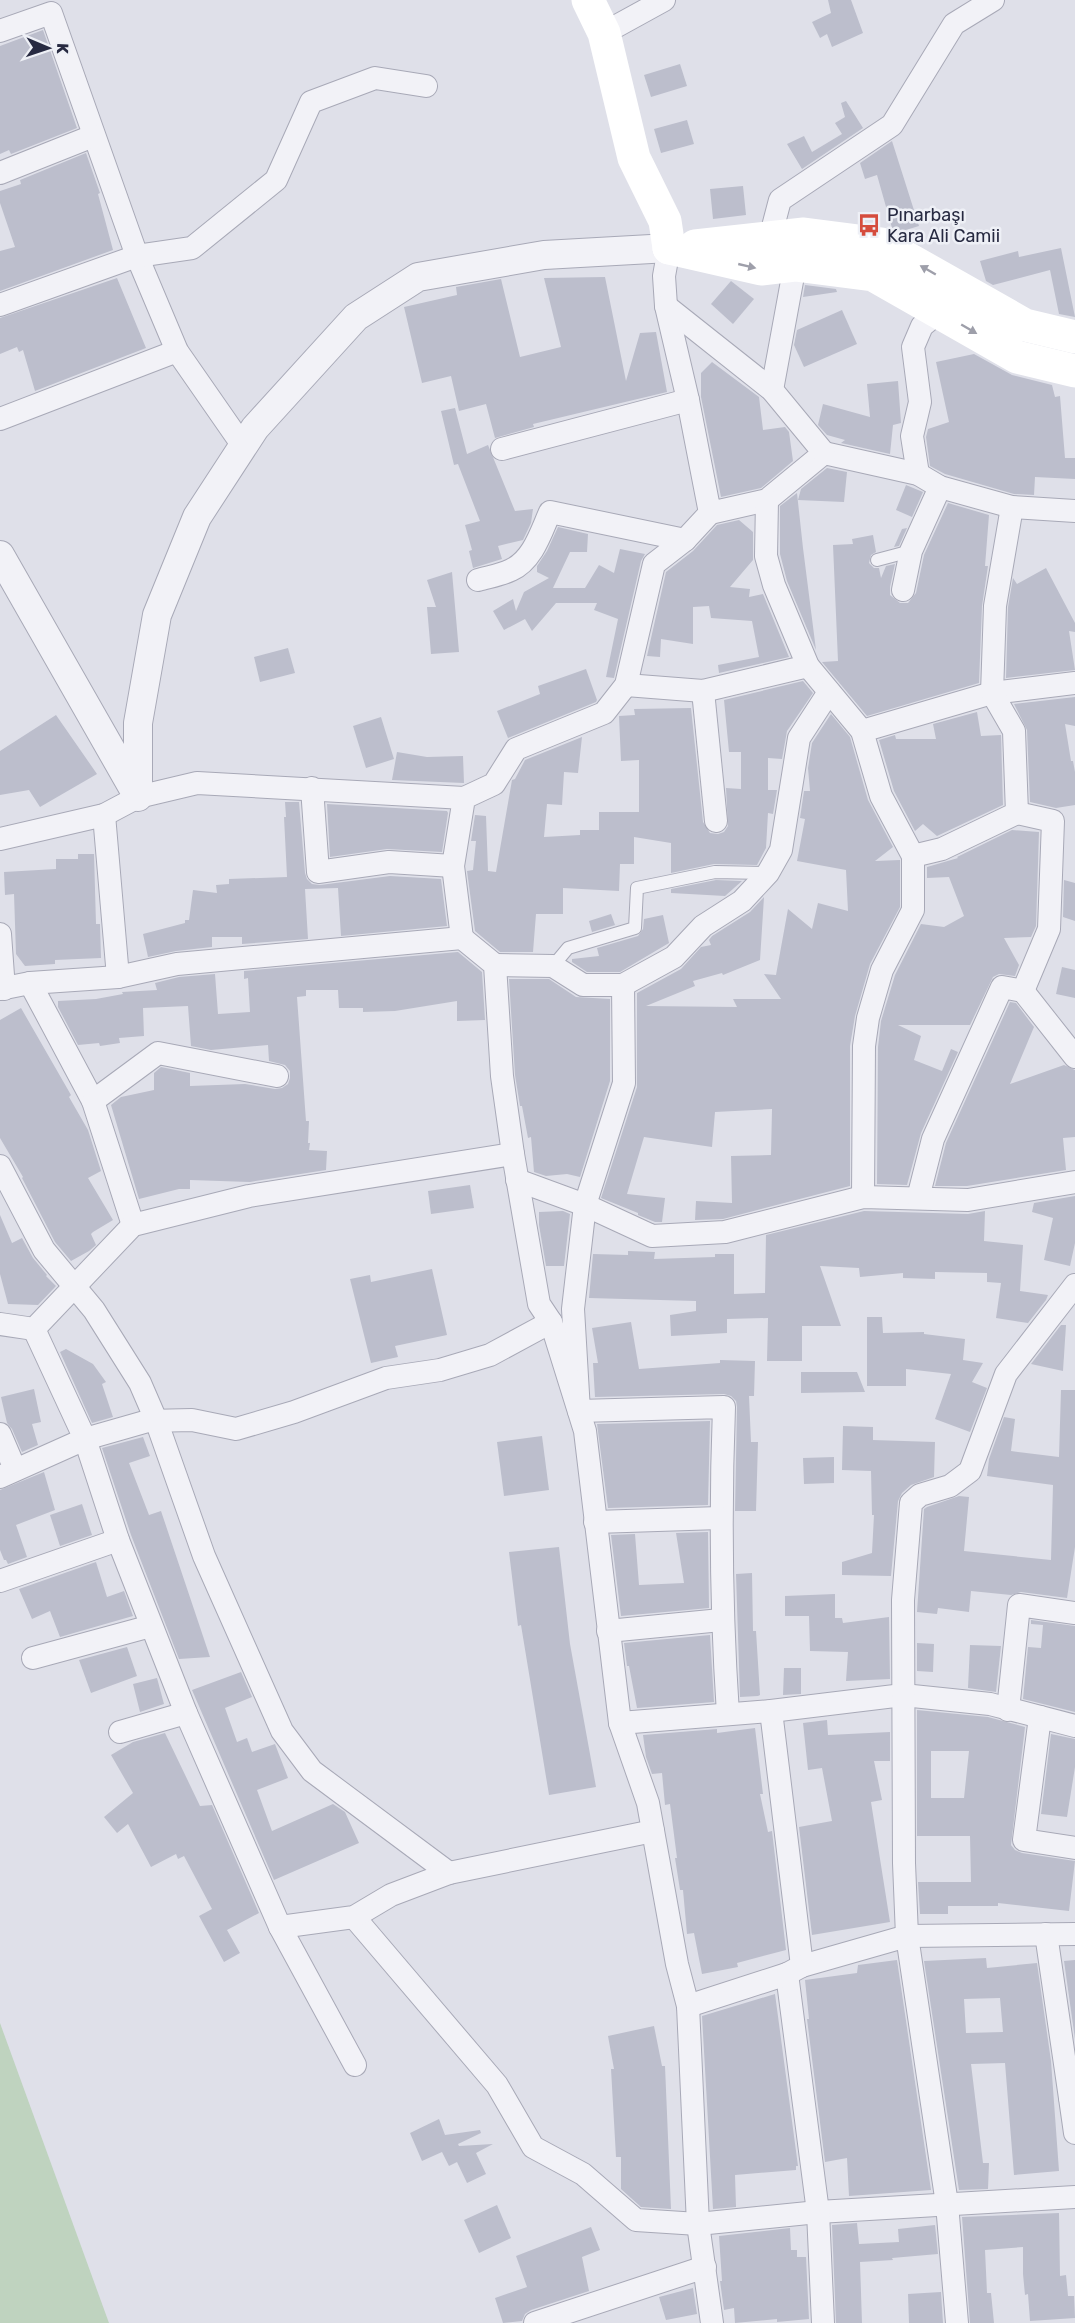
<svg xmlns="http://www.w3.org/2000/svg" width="1075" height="2323" viewBox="0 0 1075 2323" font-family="Rubik,sans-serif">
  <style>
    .green { fill: #bfd3bf }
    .building { fill: #bcbecc; fill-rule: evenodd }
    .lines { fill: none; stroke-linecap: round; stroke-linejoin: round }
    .service-casing { stroke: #a8a9b7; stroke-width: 14 }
    .minor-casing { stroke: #a8a9b7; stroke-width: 24 }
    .tertiary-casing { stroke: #a8a9b7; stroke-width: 30 }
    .service { stroke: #f2f2f7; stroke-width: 12 }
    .minor { stroke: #f2f2f7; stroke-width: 22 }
    .tertiary { stroke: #f2f2f7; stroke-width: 28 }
    .secondary { stroke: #fff; stroke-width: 33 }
    .oneway { fill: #9e9faa }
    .labels { text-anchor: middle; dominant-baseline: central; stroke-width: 5; stroke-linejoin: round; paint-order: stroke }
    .poi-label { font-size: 18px; fill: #272a41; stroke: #eef0f6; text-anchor: start }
  </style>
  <rect width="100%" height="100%" fill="#dfe0e9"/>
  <!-- green -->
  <polygon class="green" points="0,2023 109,2323 0,2323"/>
  <!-- building -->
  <g class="building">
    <polygon points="828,0 851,0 863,33 832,47 827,34 820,38 812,22 831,13"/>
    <polygon points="43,30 77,128 11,154 9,150 0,154 0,46"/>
    <polygon points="680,64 687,86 651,97 644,75"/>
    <polygon points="846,101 863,128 802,169 787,144 804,136 812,152 842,134 835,123 845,117 841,103"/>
    <polygon points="687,120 694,144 661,153 654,129"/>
    <polygon points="892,141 919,226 899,232 892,228 877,175 865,179 860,163"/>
    <polygon points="86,153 100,193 98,194 113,250 0,291 0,251 15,247 0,203 0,191 21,184 20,180"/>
    <polygon points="743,186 746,215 713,219 710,189"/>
    <polygon points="1061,248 1075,317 1059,314 1050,270 993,285 986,281 980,261 1018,251 1019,257"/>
    <polygon points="605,277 626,381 640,333 656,332 667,392 533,424 534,427 495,438 486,404 459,411 451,376 422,383 404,307 457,295 456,287 501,279 520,357 561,347 544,278"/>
    <polygon points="117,278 146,348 35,391 23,350 19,352 17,347 0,354 0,318"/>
    <polygon points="731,281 754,299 733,324 711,304"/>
    <polygon points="805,285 836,289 837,292 803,297"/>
    <polygon points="842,310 857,344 804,367 794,345 797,330"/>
    <polygon points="974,354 1012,375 1052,385 1055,397 1060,396 1065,458 1075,458 1075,479 1035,477 1034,495 1014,494 945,474 930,466 926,437 928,429 949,422 936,362"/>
    <polygon points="712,362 759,397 763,430 785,427 789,432 793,461 761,488 721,497 701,397 701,373"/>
    <polygon points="898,381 901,423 893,425 890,454 841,443 845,440 827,435 818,425 823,404 870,417 867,384"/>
    <polygon points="455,408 467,454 488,445 515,511 533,509 531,523 523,540 498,546 502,559 473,568 469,551 472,550 465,525 480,521 458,464 454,465 441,411"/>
    <polygon points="827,468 847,472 844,502 798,500 801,489"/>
    <polygon points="906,485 923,492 912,517 896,510"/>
    <polygon points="797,493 803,548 816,650 787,581 780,554 780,506"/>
    <polygon points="948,503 989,515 985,566 988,566 982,606 979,683 867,716 822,662 838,661 833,545 853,544 852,539 873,535 876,552 871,555 869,563 874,568 879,568 881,578 886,566 895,564 890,587 890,595 900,603 908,603 916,593 924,555"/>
    <polygon points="739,520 753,532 753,560 730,587 750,589 749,597 763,594 789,657 719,673 718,665 759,657 752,621 711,618 709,606 693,607 693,644 661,639 660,657 647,656 666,572 693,551 717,525"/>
    <polygon points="558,527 588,534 587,552 570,552 553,588 585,588 599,565 614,573 620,549 645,554 641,561 614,678 606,677 618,619 594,610 597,603 556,603 532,631 525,619 504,630 493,611 513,599 516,611 524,592 549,578 537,572 537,566 547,551"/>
    <polygon points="907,528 899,546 894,547 902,529"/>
    <polygon points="1046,568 1075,623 1075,632 1069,631 1075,670 1006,678 1008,607 1013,578 1017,584"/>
    <polygon points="452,572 459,652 431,654 427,607 436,607 427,580"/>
    <polygon points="288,648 295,673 260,682 254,657"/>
    <polygon points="586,669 597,700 596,702 508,738 497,711 540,694 538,686"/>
    <polygon points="803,681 813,693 787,731 782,759 768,758 768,790 777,790 773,814 768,813 766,848 757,865 714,864 671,873 671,843 634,837 634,864 620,864 619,891 563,888 563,914 536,914 533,952 500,952 475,931 467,871 473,870 476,841 471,841 475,815 486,816 488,871 496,872 512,780 515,779 525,760 582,737 578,773 564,772 562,805 547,804 544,837 580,835 580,830 599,830 599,812 639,812 639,760 621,761 619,716 635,715 634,709 691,708 703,822 710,833 718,834 724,832 728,826 726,788 741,789 741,752 729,752 724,700"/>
    <polygon points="1075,697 1075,726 1065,724 1071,761 1073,761 1075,772 1075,805 1056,808 1030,802 1027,730 1014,704"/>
    <polygon points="977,712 981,736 1001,735 1003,805 937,836 923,824 915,831 894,791 879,740 895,735 896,739 936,739 933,724"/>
    <polygon points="831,714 850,737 868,800 893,847 875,861 900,860 900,907 870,964 855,1016 850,1046 850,1186 723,1219 695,1220 696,1201 732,1203 731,1156 771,1155 772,1109 715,1112 712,1147 644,1137 627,1194 665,1198 662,1222 655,1222 638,1215 638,1213 601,1198 637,1087 637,993 681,969 701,947 711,945 709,940 712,936 750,912 764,897 760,960 723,975 722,973 693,981 695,986 646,1006 737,1007 733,999 781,999 764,974 776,975 788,909 812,929 818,903 848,911 846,870 797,861 805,819 800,818 804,791 810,791 808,768 812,743"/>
    <polygon points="56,715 97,774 40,807 29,790 0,795 0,751"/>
    <polygon points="381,717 394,759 366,768 353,726"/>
    <polygon points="397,752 427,757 463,756 464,783 392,780"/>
    <polygon points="285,802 299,802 305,873 307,879 312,884 320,885 390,876 441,879 447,926 341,936 338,888 305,889 308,939 242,944 242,937 212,937 212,947 176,951 148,957 143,934 185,923 185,920 189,920 193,890 217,893 216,885 229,884 229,879 287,877 284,817 286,817"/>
    <polygon points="327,804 447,811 448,813 442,852 387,849 330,857"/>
    <polygon points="1012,830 1039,832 1036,926 1031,937 1004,938 1019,965 1015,976 999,974 993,977 970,1025 898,1025 921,1036 914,1060 942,1071 951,1049 958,1052 921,1133 907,1185 877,1184 878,1047 881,1021 895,975 921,924 944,927 964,916 949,877 927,878 927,867 958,858 957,857"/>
    <polygon points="78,854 94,854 96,924 100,924 101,958 55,960 55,964 25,966 16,954 14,894 5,895 4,872 56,869 56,859 78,859"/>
    <polygon points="716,880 742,881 725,896 671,893 671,889"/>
    <polygon points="1064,880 1075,883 1075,921 1063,917"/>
    <polygon points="611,914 615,925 622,923 592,932 589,921"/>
    <polygon points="663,915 669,943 620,972 587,972 572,962 572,959 599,956 597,948 638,936 643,929 644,919"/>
    <polygon points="458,952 482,972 485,1020 457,1021 457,1001 395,1011 363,1012 363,1008 339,1008 338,990 306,990 306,996 297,997 306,1121 309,1121 308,1143 310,1143 309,1150 327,1151 326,1170 250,1182 190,1180 190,1189 179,1189 139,1199 111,1105 121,1097 154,1090 154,1073 161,1067 190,1073 190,1086 245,1084 275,1089 282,1088 288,1084 290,1078 290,1071 285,1065 269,1061 268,1045 211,1050 191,1046 188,1006 143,1008 144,1036 119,1038 120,1043 100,1046 99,1043 78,1045 58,1007 58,1001 96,999 123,994 122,992 157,990 155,983 179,977 215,974 218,1014 250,1012 248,978 244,979 244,971"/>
    <polygon points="1062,967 1075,970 1075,998 1056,994"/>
    <polygon points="509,979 549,979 576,997 610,999 610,1081 580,1177 567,1174 546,1176 534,1172 531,1137 528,1138 522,1106 520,1106 515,1075"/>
    <polygon points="1010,1002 1016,1003 1034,1027 1010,1084 1064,1065 1075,1070 1075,1137 1063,1138 1066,1170 967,1186 935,1186 946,1143"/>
    <polygon points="21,1008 71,1095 69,1097 88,1130 101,1171 88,1178 113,1220 93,1232 91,1234 96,1245 89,1251 71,1261 55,1242 22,1178 23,1177 0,1138 0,1020"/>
    <polygon points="470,1185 474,1208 431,1214 428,1191"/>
    <polygon points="1075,1196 1075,1243 1070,1266 1044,1260 1053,1218 1032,1212 1034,1203"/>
    <polygon points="563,1211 570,1214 564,1266 546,1266 539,1225 539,1212"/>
    <polygon points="864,1211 968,1214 985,1211 984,1241 1023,1245 1020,1291 1048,1295 1046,1300 1028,1323 996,1318 1001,1283 987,1282 987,1273 935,1272 935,1279 903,1278 903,1273 860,1277 859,1268 820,1266 841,1326 802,1326 802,1361 767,1361 768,1318 727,1319 727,1333 671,1336 670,1315 696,1311 696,1301 589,1298 593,1254 628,1255 628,1251 655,1252 654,1259 715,1257 715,1254 734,1254 734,1294 765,1293 766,1235"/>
    <polygon points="0,1215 12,1243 22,1238 33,1258 47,1275 46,1276 56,1286 38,1305 8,1304 0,1274"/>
    <polygon points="432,1269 447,1335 395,1346 398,1357 371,1363 350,1279 370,1275 371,1282"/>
    <polygon points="867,1317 882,1317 883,1333 924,1332 924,1334 965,1339 963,1360 983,1363 972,1382 987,1388 970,1432 935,1419 951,1374 906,1369 906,1386 867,1386"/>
    <polygon points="631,1322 639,1369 720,1363 720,1360 755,1361 754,1396 749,1396 751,1442 758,1442 756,1511 735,1511 737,1407 736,1401 731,1396 724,1394 595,1397 593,1363 598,1363 592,1328"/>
    <polygon points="1061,1325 1066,1325 1063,1371 1031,1364"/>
    <polygon points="66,1349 93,1364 106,1382 102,1384 113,1417 92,1423 60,1352"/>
    <polygon points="801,1372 857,1372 865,1392 801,1393"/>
    <polygon points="34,1389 41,1422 32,1424 38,1445 22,1452 12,1429 7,1423 1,1397"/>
    <polygon points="1061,1390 1075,1390 1075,1547 1067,1598 1021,1592 1011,1595 971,1591 969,1612 938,1608 937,1614 917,1612 924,1509 927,1507 959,1496 969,1497 964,1551 1051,1560 1053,1485 987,1476 989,1459 1004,1417 1015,1419 1011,1451 1059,1457"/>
    <polygon points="710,1421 708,1505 608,1508 597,1424"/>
    <polygon points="843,1426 873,1427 873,1440 935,1442 934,1477 911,1485 902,1493 898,1501 891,1576 842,1575 842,1562 872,1553 874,1515 872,1515 871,1471 842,1470"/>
    <polygon points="542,1436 549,1490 504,1496 497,1442"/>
    <polygon points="143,1437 150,1456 129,1463 149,1515 161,1511 210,1657 179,1659 131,1535 102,1448"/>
    <polygon points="834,1457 834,1483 804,1484 803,1458"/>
    <polygon points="44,1472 55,1510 16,1525 27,1557 8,1564 6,1560 4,1560 0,1550 0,1490"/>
    <polygon points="82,1504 92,1535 60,1546 50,1515"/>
    <polygon points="708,1532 709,1608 621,1616 611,1535 635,1534 639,1585 684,1583 676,1533"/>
    <polygon points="559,1547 570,1644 596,1787 549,1795 521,1625 518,1626 509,1552"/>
    <polygon points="96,1562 107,1597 124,1591 133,1616 60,1637 50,1611 32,1619 19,1589"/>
    <polygon points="752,1573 753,1631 756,1631 760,1695 758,1696 740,1697 736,1574"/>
    <polygon points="835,1594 835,1618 842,1618 843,1623 889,1617 890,1679 846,1681 848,1652 810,1651 809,1616 785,1616 785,1596"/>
    <polygon points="1031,1620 1075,1626 1075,1712 1023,1699 1028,1647 1041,1648 1043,1625 1031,1624"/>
    <polygon points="710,1635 714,1702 637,1708 629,1666 627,1666 624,1643"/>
    <polygon points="917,1643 934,1644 933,1672 917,1671"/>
    <polygon points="970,1645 1001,1646 996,1692 968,1688"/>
    <polygon points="127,1647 137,1676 91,1693 79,1660"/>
    <polygon points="784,1668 801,1668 801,1694 783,1695"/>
    <polygon points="241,1672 252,1697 225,1708 237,1742 247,1738 252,1752 275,1744 288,1778 257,1790 272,1831 333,1804 345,1812 359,1843 274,1880 192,1690"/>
    <polygon points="157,1678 164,1704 140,1712 133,1684"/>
    <path d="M917 1710 988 1717 1025 1727 1011 1845 1015 1850 1022 1853 1075 1861 1069 1911 998 1903V1906H948V1914H920L918 1882H971L970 1836H917ZM931 1751H969L964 1798H931Z"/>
    <polygon points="827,1720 828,1735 890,1732 890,1761 874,1761 882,1800 871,1802 890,1922 812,1935 799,1827 832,1821 822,1768 808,1770 803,1723"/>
    <polygon points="755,1728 763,1794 760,1794 768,1832 772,1831 786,1950 737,1963 738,1967 702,1974 694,1933 687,1934 683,1890 680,1890 675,1858 677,1858 670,1804 665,1805 662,1773 652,1774 646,1757 643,1735 717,1729 717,1733"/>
    <polygon points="165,1733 200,1806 212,1805 259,1913 227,1930 240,1953 224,1962 199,1916 212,1909 184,1856 178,1859 176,1854 151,1867 128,1824 117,1833 104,1817 133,1793 111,1755 133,1742"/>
    <polygon points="1051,1734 1075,1739 1075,1767 1067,1817 1041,1814"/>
    <path d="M986 1958 987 1968 1037 1963 1051 2061 1059 2171 1014 2175 1005 2063 971 2064 983 2163H989L988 2189 959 2190 924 1961ZM1000 1998 1003 2032 966 2033 964 1999Z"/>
    <polygon points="897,1960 931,2190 849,2196 847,2158 825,2162 807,2019 809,2019 805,1980 857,1973 858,1965"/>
    <polygon points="1075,1960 1075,2039 1064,1961"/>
    <polygon points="775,1994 798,2166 796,2166 796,2170 735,2175 736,2207 713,2209 702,2016"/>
    <polygon points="654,2026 662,2066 665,2066 671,2209 641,2207 621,2189 621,2157 616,2157 611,2069 614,2069 608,2036"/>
    <polygon points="439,2119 445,2135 480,2130 481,2133 458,2144 459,2146 493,2144 476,2153 486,2174 467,2183 457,2162 449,2166 442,2152 422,2161 410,2133"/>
    <polygon points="497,2205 511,2238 479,2253 464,2220"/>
    <polygon points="1059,2213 1060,2276 1066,2275 1068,2296 1074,2296 1075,2318 1030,2321 1028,2294 1025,2295 1023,2274 1023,2247 985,2250 987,2293 991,2293 994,2323 970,2323 962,2217"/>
    <polygon points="857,2223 859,2244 899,2242 898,2229 935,2225 938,2254 892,2258 893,2260 860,2262 862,2323 836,2323 832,2225"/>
    <polygon points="591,2227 600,2250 582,2257 589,2291 531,2310 525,2314 522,2321 503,2323 495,2298 527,2287 516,2256"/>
    <polygon points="790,2228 791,2250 797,2250 797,2257 806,2257 809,2319 777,2322 777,2319 735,2323 734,2308 724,2310 720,2281 722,2281 719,2236"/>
    <polygon points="693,2288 697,2314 666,2320 659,2297"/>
    <polygon points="941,2292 943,2323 909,2323 908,2294"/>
  </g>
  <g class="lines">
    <!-- service casing -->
    <g class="service-casing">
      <g id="service">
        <polyline points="877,560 911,551"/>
        <polyline points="553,966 568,948 635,928 637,888 715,872 767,873"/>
      </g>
    </g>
    <!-- minor casing -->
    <g class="minor-casing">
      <g id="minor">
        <polyline points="0,31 51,13 137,256 177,351 243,446"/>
        <polyline points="604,33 664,0"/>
        <polyline points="0,173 93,136"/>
        <polyline points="770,238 780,200 892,125 954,24 993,0"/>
        <polyline points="669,248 664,276 666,306 688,400 710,513 767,500 824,453 918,474 940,487 1012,507 1075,511"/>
        <polyline points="0,305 137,256 192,248 276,180 311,102 375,78 426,86"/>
        <polyline points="666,306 772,390 824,453"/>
        <polyline points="772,390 795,265"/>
        <polyline points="0,419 177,351"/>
        <polyline points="502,449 688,400"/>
        <polyline points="918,474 912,436 920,402 913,347 922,326 939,312"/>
        <polyline points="767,500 766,556 774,585 808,666 862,731 881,796 913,856 913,910 882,970 868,1018 864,1046 863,1197"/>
        <path d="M478 580C488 577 501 575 511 570 533 560 541 532 550 512L685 540"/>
        <polyline points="903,590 911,551 940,487"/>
        <polyline points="626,685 703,691 808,666"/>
        <polyline points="703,691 716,821"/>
        <polyline points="862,731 992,693 1075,683"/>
        <polyline points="312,788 318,872 389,862 453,866"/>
        <polyline points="104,815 118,977"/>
        <polyline points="0,839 104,815 138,797 197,783 464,798"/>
        <polyline points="913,856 942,849 1017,813 1014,731 992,693 995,606 1012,507"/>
        <polyline points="0,934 4,989"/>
        <polyline points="462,938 453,866 464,798 494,784 516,749 604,713 626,685 654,564 685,540 710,513"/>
        <polyline points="495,965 553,966 583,985 623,985 674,957 703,926 742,901 768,873 781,850 799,738 829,692"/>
        <polyline points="30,983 93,1101 133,1225"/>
        <path d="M623 985 624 1083 585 1205 573 1309 579 1411 724 1407C720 1511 721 1610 728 1714"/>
        <polyline points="0,989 30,983 118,977 177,964 462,938 495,965 502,1076 513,1154 539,1304 551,1322 585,1431 620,1723 648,1803 677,1964 688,2006 698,2224 712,2323"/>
        <polyline points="1023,991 1075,1057"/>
        <polyline points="93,1101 158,1053 277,1076"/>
        <polyline points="0,1166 44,1250 94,1310 140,1383 156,1420 204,1556 282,1731 312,1771 449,1873"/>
        <polyline points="517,1180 585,1205 652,1236 725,1232 863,1197 968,1200 1075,1182"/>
        <polyline points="918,1198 933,1139 1002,987 1023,991 1049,929 1053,821 1017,813"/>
        <polyline points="0,1324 34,1329 133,1225 249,1196 513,1154"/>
        <polyline points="34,1329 85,1439 118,1540 186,1713 280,1927 355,2065"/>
        <polyline points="0,1434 15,1469"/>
        <polyline points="0,1477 85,1439 148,1421 192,1420 236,1429 294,1412 386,1378 440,1370 490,1355 551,1322"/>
        <polyline points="595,1522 720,1518"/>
        <polyline points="0,1581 118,1540"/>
        <polyline points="608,1631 721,1620"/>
        <polyline points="33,1658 151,1626"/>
        <polyline points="1008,1710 1019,1605 1075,1613"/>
        <polyline points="771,1711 802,1966"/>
        <polyline points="1040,1717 1024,1840 1075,1848"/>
        <polyline points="620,1723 771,1711 903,1695 990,1704 1075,1726"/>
        <polyline points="120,1732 186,1713"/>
        <polyline points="354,1917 497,2085 533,2147 583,2174 636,2220 698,2224 818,2212 1075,2197"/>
        <polyline points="280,1927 354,1917 391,1895 449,1873 653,1831"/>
        <polyline points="1046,1934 1070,2098 1075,2098"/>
        <polyline points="787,1974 818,2212 823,2323"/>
        <polyline points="688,2006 787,1974 802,1966 907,1936 1075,1934"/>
        <polyline points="1070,2098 1075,2133"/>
        <polyline points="535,2323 705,2267"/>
        <polyline points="957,2323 947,2204 907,1936 904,1863 903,1600 911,1503 920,1495 950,1486 970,1471 1006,1374 1075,1285"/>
      </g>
    </g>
    <!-- tertiary casing -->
    <g class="tertiary-casing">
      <g id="tertiary">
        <polyline points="0,555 137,795"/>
        <polyline points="138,797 138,723 157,615 197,517 255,428 356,317 418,277 544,255 669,248"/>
      </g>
    </g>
    <!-- service -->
    <use href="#service" class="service"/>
    <!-- minor -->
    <use href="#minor" class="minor"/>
    <!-- tertiary -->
    <use href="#tertiary" class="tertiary"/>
    <!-- secondary -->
    <g class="secondary">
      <polyline points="588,0 604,33 634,158 665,221 669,248"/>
      <polyline points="695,246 804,234 882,244 1025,325 1075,337"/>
      <polyline points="669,248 761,269 795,265 873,275 1017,357 1075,371"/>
    </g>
  </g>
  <!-- one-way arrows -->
  <defs><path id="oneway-solid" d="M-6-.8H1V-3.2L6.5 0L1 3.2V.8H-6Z" transform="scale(1.5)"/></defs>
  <g class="oneway">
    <use href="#oneway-solid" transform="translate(747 266) rotate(13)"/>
    <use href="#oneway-solid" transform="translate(928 270) rotate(-150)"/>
    <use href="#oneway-solid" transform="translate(969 329) rotate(30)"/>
  </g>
  <!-- icons -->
  <defs>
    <g id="bus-bare" transform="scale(1.8)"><path d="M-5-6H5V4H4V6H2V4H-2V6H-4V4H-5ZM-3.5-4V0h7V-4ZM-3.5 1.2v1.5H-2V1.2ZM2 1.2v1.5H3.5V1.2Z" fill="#d54c3d" stroke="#eef0f6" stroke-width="2.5" paint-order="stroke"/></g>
  </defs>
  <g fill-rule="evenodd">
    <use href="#bus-bare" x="869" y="225"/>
  </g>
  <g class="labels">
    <!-- poi labels -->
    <g class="poi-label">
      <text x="887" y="215">Pınarbaşı<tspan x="887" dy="21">Kara Ali Camii</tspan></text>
    </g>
  </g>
  <!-- north arrow -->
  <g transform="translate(48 48) rotate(92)" stroke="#eef0f6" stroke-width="4.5" paint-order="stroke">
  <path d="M0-4.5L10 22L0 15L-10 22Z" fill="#272a41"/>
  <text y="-9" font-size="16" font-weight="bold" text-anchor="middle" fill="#272a41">K</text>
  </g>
</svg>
